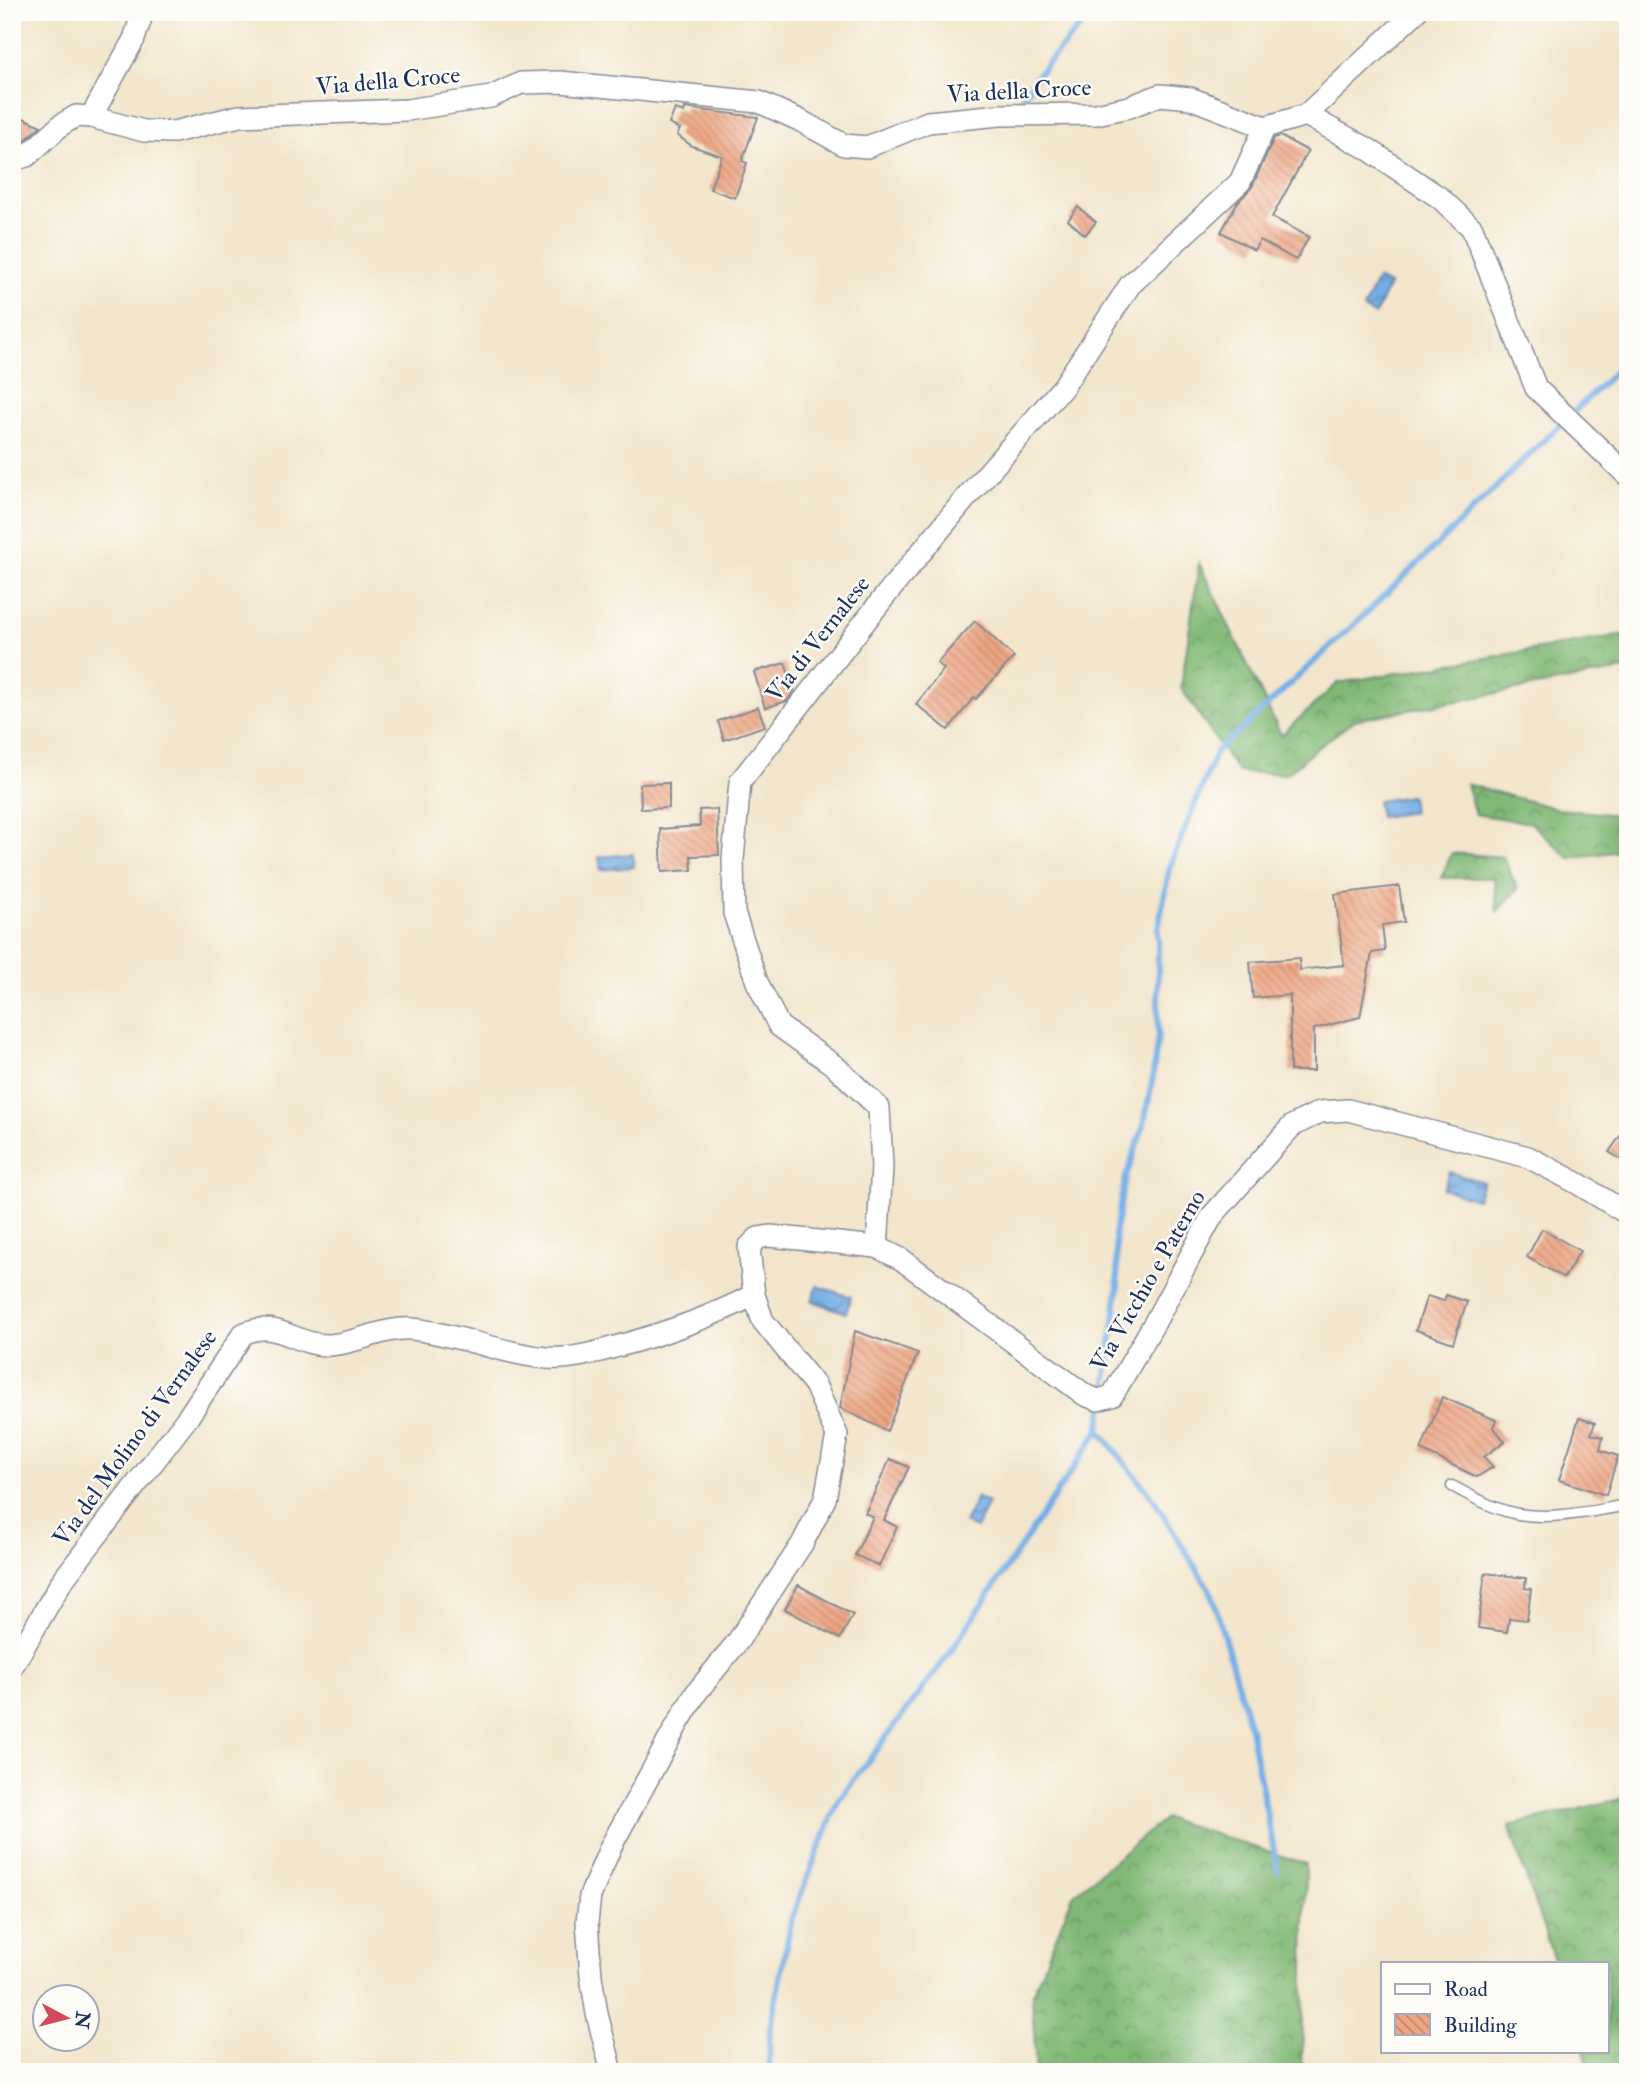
<svg xmlns="http://www.w3.org/2000/svg" width="1640" height="2084" viewBox="0 0 1640 2084" font-family="'IM FELL Double Pica',serif">
  <style>
    .forest { fill: url(#forest-crowns); stroke: #4e7469; stroke-width: 2 }
    .water { fill: url(#water-waves); stroke: #486ea2; stroke-width: 2 }
    .lines { fill: none; stroke-linecap: round; stroke-linejoin: round }
    .stream { stroke: #75aee5; stroke-width: 6 }
    .building { fill: url(#building-back-hatch) }
    .service-casing { stroke: #868a94; stroke-width: 13 }
    .minor-casing { stroke: #868a94; stroke-width: 24 }
    .service { stroke: #fff; stroke-width: 10 }
    .minor { stroke: #fff; stroke-width: 21 }
    .labels { text-anchor: middle; dominant-baseline: central; stroke-width: 5; stroke-linejoin: round; paint-order: stroke }
    .street-label { font-size: 24px; fill: #1b2f5e; stroke: #fdfcf7 }
  </style>
  <defs>
    <pattern id="forest-crowns" width="20" height="18" patternUnits="userSpaceOnUse" patternTransform="scale(1.75)"><rect width="20" height="18" fill="#80b874"/><path d="M2 6a3 3 0 1 1 6 0M12 15a3 3 0 1 1 6 0" fill="none" stroke="#689662"/></pattern>
    <pattern id="water-waves" width="16" height="10" patternUnits="userSpaceOnUse" patternTransform="scale(1.75)"><rect width="16" height="10" fill="#75aee5"/><path d="M0 5q4-4 8 0t8 0" fill="none" stroke="#5f8ebd"/></pattern>
    <pattern id="building-back-hatch" width="6" height="6" patternUnits="userSpaceOnUse" patternTransform="scale(1.75)"><rect width="6" height="6" fill="#eea684"/><path d="M-1 5l2 2M0 0l6 6M5-1l2 2" fill="none" stroke="#c0886f"/></pattern>
  </defs>
  <rect width="100%" height="100%" fill="#fdfcf7"/>
  <filter id="ink" filterUnits="userSpaceOnUse"><feTurbulence type="fractalNoise" baseFrequency=".0143" numOctaves="2"/><feDisplacementMap in="SourceGraphic" scale="14" xChannelSelector="R" yChannelSelector="G"/><feConvolveMatrix kernelMatrix="1 2 1 2 8 2 1 2 1" color-interpolation-filters="sRGB"/></filter>
  <filter id="wash" filterUnits="userSpaceOnUse"><feTurbulence type="fractalNoise" baseFrequency=".00686" numOctaves="4" result="noise"/><feDisplacementMap in="SourceGraphic" scale="28" xChannelSelector="R" yChannelSelector="G"/><feGaussianBlur stdDeviation="1.57" result="paint"/><feColorMatrix in="noise" values="0 0 0 0 0 0 0 0 0 0 0 0 0 0 0 0 0 1.4 0 .05"/><feComposite in="paint" operator="in"/></filter>
  <g filter="url(#wash)">
    <rect width="100%" height="100%" fill="#f2e5cb"/>
    <!-- forest -->
    <g class="forest">
      <polygon points="1199,563 1281,735 1338,683 1628,634 1628,669 1355,720 1317,748 1287,774 1238,772 1181,688"/>
      <polygon points="1466,784 1558,809 1628,816 1628,850 1569,858 1531,823 1475,814"/>
      <polygon points="1452,853 1503,857 1518,889 1497,912 1494,878 1441,878"/>
      <polygon points="1628,1797 1628,2072 1591,2072 1584,2051 1607,2051 1607,1963 1555,1963 1509,1826"/>
      <polygon points="1165,1818 1306,1864 1302,2072 1036,2072 1032,1995 1073,1895"/>
    </g>
    <!-- water -->
    <g class="water">
      <polygon points="1377,279 1389,285 1375,315 1363,309"/>
      <polygon points="1411,796 1413,812 1380,817 1377,801"/>
      <polygon points="633,854 634,867 601,870 599,857"/>
      <polygon points="1449,1172 1483,1182 1477,1199 1443,1189"/>
      <polygon points="817,1286 851,1297 846,1313 812,1301"/>
      <polygon points="977,1497 988,1503 976,1528 964,1523"/>
    </g>
    <g class="lines">
      <!-- stream -->
      <g class="stream">
        <polyline points="1018,105 1039,73 1093,12"/>
        <polyline points="1105,1391 1118,1287 1115,1231 1125,1180 1144,1124 1152,1083 1158,1035 1158,929 1170,866 1217,750 1242,729 1379,601 1628,359"/>
        <polyline points="1099,1430 1154,1500 1212,1594 1250,1728 1278,1871"/>
        <polyline points="772,2072 769,2061 770,2029 792,1917 838,1801 951,1651 1099,1430 1104,1402"/>
      </g>
    </g>
    <g id="blocks">
      <!-- building -->
      <g class="building">
        <polygon points="685,108 758,117 742,161 747,163 735,198 710,189 722,156 692,146 677,135 680,129 669,124 675,109 684,112"/>
        <polygon points="12,113 41,126 21,144 12,146"/>
        <polygon points="1280,136 1308,151 1272,217 1309,237 1296,260 1260,240 1254,250 1221,232 1237,203 1252,187 1274,138"/>
        <polygon points="1078,207 1096,222 1085,235 1068,220"/>
        <polygon points="975,621 1014,657 976,699 974,697 948,730 916,704 944,669 937,663"/>
        <polygon points="785,663 794,691 787,701 765,708 754,672"/>
        <polygon points="758,707 765,726 724,740 718,721"/>
        <polygon points="669,783 669,808 641,809 640,784"/>
        <polygon points="717,809 719,855 691,856 692,870 662,872 660,829 700,826 699,810"/>
        <polygon points="1399,886 1404,922 1382,925 1385,951 1372,953 1360,1017 1314,1029 1314,1071 1290,1071 1290,995 1253,998 1250,962 1299,958 1300,970 1344,965 1335,894"/>
        <polygon points="1628,1125 1628,1164 1609,1152"/>
        <polygon points="1542,1229 1580,1251 1564,1278 1527,1257"/>
        <polygon points="1446,1295 1467,1302 1453,1343 1416,1330 1427,1296 1444,1301"/>
        <polygon points="855,1331 918,1353 887,1431 840,1408"/>
        <polygon points="1442,1397 1496,1420 1493,1427 1505,1441 1484,1457 1493,1467 1477,1477 1421,1450"/>
        <polygon points="1579,1418 1595,1423 1591,1434 1603,1437 1600,1450 1618,1456 1606,1495 1559,1480"/>
        <polygon points="890,1459 909,1467 884,1520 897,1527 879,1566 855,1555 873,1517 865,1513"/>
        <polygon points="1485,1573 1526,1578 1525,1588 1531,1589 1527,1620 1509,1618 1507,1632 1478,1628"/>
        <polygon points="798,1585 853,1615 840,1639 785,1609"/>
      </g>
    </g>
  </g>
  <g filter="url(#ink)">
    <use href="#blocks" fill-opacity="0" stroke="#868a94" stroke-width="2"/>
    <g class="lines">
      <!-- service casing -->
      <g class="service-casing">
        <path id="service" d="M1452 1486C1473 1497 1495 1510 1518 1514 1555 1520 1591 1511 1628 1505"/>
      </g>
      <!-- minor casing -->
      <g class="minor-casing">
        <g id="minor">
          <polyline points="1306,115 1416,12"/>
          <polyline points="91,117 134,39 143,12"/>
          <polyline points="12,160 27,156 61,125 76,116 91,117 144,131 174,132 239,116 407,110 491,97 521,83 560,82 759,102 799,120 844,145 867,147 928,122 1000,115 1096,114 1129,107 1160,95 1190,98 1265,127 1306,115 1368,149 1440,198 1472,228 1536,388 1628,476"/>
          <polyline points="877,1247 882,1167 879,1108 835,1066 779,1026 757,982 734,913 733,859 740,782 885,596 965,499 1063,387 1130,285 1240,182 1265,127"/>
          <path d="M12 1667 62 1581 188 1417 243 1334C276 1318 296 1346 329 1345 354 1344 389 1326 412 1329 458 1334 502 1354 547 1358 569 1360 594 1353 615 1347 663 1334 709 1318 754 1295"/>
          <polyline points="612,2072 597,2014 591,1976 587,1922 590,1896 611,1846 677,1725 696,1693 738,1641 802,1544 825,1499 837,1435 815,1385 763,1321 754,1295 749,1247 758,1238 770,1236 877,1247 901,1259 1085,1395 1098,1400 1112,1396 1155,1322 1212,1216 1292,1126 1320,1112 1348,1110 1528,1157 1577,1183 1628,1214"/>
        </g>
      </g>
      <!-- service -->
      <use href="#service" class="service"/>
      <!-- minor -->
      <use href="#minor" class="minor"/>
    </g>
  </g>
  <g class="labels">
    <!-- street labels -->
    <g class="street-label">
      <text transform="translate(388 81) rotate(-5)">Via della Croce</text>
      <text transform="translate(1019 91) rotate(-3)">Via della Croce</text>
      <text transform="translate(818 639) rotate(-52)">Via di Vernalese</text>
      <text transform="translate(1148 1281) rotate(-60)">Via Vicchio e Paterno</text>
      <text transform="translate(135 1438) rotate(-54)">Via del Molino di Vernalese</text>
    </g>
  </g>
  <!-- margin -->
  <rect width="1640" height="2084" fill="none" stroke="#fdfcf7" stroke-width="42"/>
  <!-- legend -->
  <rect x="1381" y="1962" width="228" height="91" fill="#fdfcf7" stroke="#a3aaba" stroke-width="2"/>
  <rect x="1395" y="1984" width="35" height="10" fill="#ffffff" stroke="#a3aaba" stroke-width="2"/>
  <text x="1444" y="1996" font-size="21" fill="#1b2f5e">Road</text>
  <rect x="1395" y="2014" width="35" height="21" fill="url(#building-back-hatch)" stroke="#a3aaba" stroke-width="2"/>
  <text x="1444" y="2032" font-size="21" fill="#1b2f5e">Building</text>
  <!-- north arrow -->
  <g transform="translate(66 2018) rotate(97)"><circle r="33" fill="#fdfcf7" stroke="#a3aaba" stroke-width="2"/>
  <path d="M0-5L12 26L0 18L-12 26Z" fill="#d1495b"/>
  <text y="-10" font-size="19" font-weight="bold" text-anchor="middle" fill="#1b2f5e">N</text>
  </g>
</svg>
